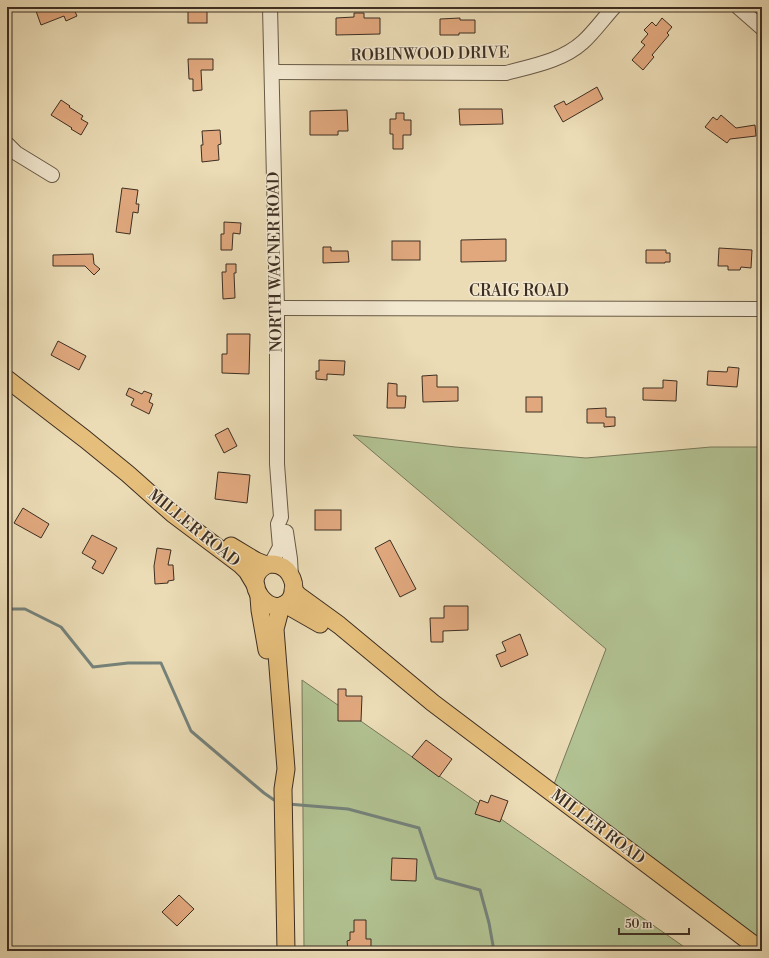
<svg xmlns="http://www.w3.org/2000/svg" width="769" height="958" viewBox="0 0 769 958" font-family="'Libre Bodoni',serif">
  <style>
    .green { fill: #b2c292; stroke: #78785a }
    .lines { fill: none; stroke-linecap: round; stroke-linejoin: round }
    .stream { stroke: #75827b; stroke-width: 3 }
    .building { fill: #e1a87e; stroke: #3d2e22 }
    .minor-casing { stroke: #685a47; stroke-width: 16 }
    .major-casing { stroke: #3d2e22; stroke-width: 19 }
    .minor { stroke: #f2e8d0; stroke-width: 14 }
    .major { stroke: #e6be7b; stroke-width: 17 }
    .labels { text-anchor: middle; dominant-baseline: central; stroke-width: 3; stroke-linejoin: round; paint-order: stroke }
    .street-label { font-size: 16px; fill: #3d2e22; stroke: #f2e8d0 }
  </style>
  <rect width="100%" height="100%" fill="#ebdcb6"/>
  <filter id="stains"><feTurbulence type="fractalNoise" baseFrequency=".005" numOctaves="4"/><feColorMatrix values="0 0 0 0 .2 0 0 0 0 .09 0 0 0 0 .02 0 0 0 .5 -.17"/></filter>
  <radialGradient id="worn" r=".72"><stop offset=".6" stop-color="#630" stop-opacity="0"/><stop offset="1" stop-color="#630" stop-opacity=".3"/></radialGradient>
  <!-- green -->
  <g class="green">
    <polygon points="353,435 455,447 586,458 711,447 762,447 762,949 551,792 606,649"/>
    <polygon points="302,680 690,951 304,951"/>
  </g>
  <g class="lines">
    <!-- stream -->
    <g class="stream">
      <polyline points="7,609 25,609 61,627 93,667 128,663 161,663 191,731 264,793 277,802"/>
      <polyline points="288,804 348,809 419,828 436,878 480,890 489,923 494,951"/>
    </g>
  </g>
  <!-- building -->
  <g class="building">
    <polygon points="45,7 73,7 77,16 66,21 64,16 41,25 36,11"/>
    <rect x="188" y="7" width="19" height="16"/>
    <polygon points="354,13 364,13 364,18 380,18 380,34 336,35 336,18 354,17"/>
    <polygon points="460,18 460,20 475,20 475,33 459,33 459,35 440,35 440,19"/>
    <polygon points="662,18 672,27 667,33 669,35 652,55 654,57 643,70 632,60 645,45 641,42 648,34 644,30 652,22 656,26"/>
    <polygon points="188,59 213,59 213,70 201,70 202,90 193,91 193,79 189,79"/>
    <polygon points="597,87 603,99 563,122 554,106 564,101 566,105"/>
    <polygon points="61,100 70,106 69,107 83,116 81,119 88,123 81,135 71,129 72,128 51,115"/>
    <polygon points="459,109 502,109 503,124 460,125"/>
    <polygon points="347,110 348,131 338,131 338,135 310,135 310,111"/>
    <polygon points="396,113 404,113 404,120 411,120 411,135 403,135 403,149 393,149 393,134 390,134 390,119 396,119"/>
    <polygon points="721,115 736,128 755,125 756,136 730,139 727,143 705,127 713,117 717,120"/>
    <polygon points="220,130 221,144 218,145 219,160 202,162 201,145 203,145 202,131"/>
    <polygon points="122,188 138,190 136,204 139,204 138,213 133,212 130,234 116,232"/>
    <polygon points="224,222 241,223 240,234 233,233 232,250 221,250 221,234 224,234"/>
    <polygon points="506,239 506,261 461,262 461,240"/>
    <rect x="392" y="241" width="28" height="19"/>
    <polygon points="323,247 331,247 331,251 348,251 349,262 323,263"/>
    <polygon points="719,248 752,250 751,268 741,267 740,270 728,270 728,266 718,266"/>
    <polygon points="646,250 666,250 666,253 670,253 670,262 665,262 665,263 646,263"/>
    <polygon points="93,254 94,264 100,269 94,275 85,266 53,266 53,255"/>
    <polygon points="226,264 236,264 236,273 234,273 235,298 223,299 222,272 226,272"/>
    <polygon points="227,334 250,334 249,374 222,373 222,354 227,354"/>
    <polygon points="58,341 86,356 79,370 51,355"/>
    <polygon points="319,360 345,361 344,375 327,374 327,380 316,379 316,371 319,371"/>
    <polygon points="728,367 739,368 737,387 707,385 708,371 727,372"/>
    <polygon points="437,375 437,387 458,387 458,401 423,402 422,376"/>
    <polygon points="663,380 677,381 676,401 643,400 643,388 663,388"/>
    <polygon points="388,383 397,384 397,396 406,396 405,408 387,408"/>
    <polygon points="129,388 142,394 144,391 152,394 149,402 153,404 149,414 131,405 134,399 126,395"/>
    <rect x="526" y="397" width="16" height="15"/>
    <polygon points="606,408 606,417 615,417 615,426 604,427 604,423 587,423 587,409"/>
    <polygon points="228,428 237,446 224,453 215,435"/>
    <polygon points="218,472 250,475 247,503 215,499"/>
    <polygon points="23,508 49,524 41,538 14,523"/>
    <rect x="315" y="510" width="26" height="20"/>
    <polygon points="92,535 117,548 103,574 92,568 96,561 82,553"/>
    <polygon points="390,540 416,589 400,597 375,548"/>
    <polygon points="157,548 171,550 168,565 173,565 174,580 168,581 168,583 155,584 154,566"/>
    <polygon points="444,606 468,606 468,630 443,631 443,642 431,642 430,618 444,618"/>
    <polygon points="520,634 528,655 501,667 496,655 506,651 502,642"/>
    <polygon points="338,689 346,689 346,696 362,696 361,721 338,721"/>
    <polygon points="426,740 452,759 439,777 412,757"/>
    <polygon points="491,795 508,801 500,822 475,814 480,800 488,803"/>
    <polygon points="392,858 417,859 416,881 391,880"/>
    <polygon points="179,895 194,909 177,926 162,912"/>
    <polygon points="354,920 366,920 366,939 371,939 371,951 348,951 347,941 350,940 350,932 354,932"/>
  </g>
  <g class="lines">
    <!-- minor casing -->
    <g class="minor-casing">
      <g id="minor">
        <polyline points="270,7 277,308 277,464 281,517 278,524 280,547 271,564"/>
        <polyline points="738,7 762,28"/>
        <path d="M272 72 506 73C532 66 562 61 583 42 594 32 604 18 614 7"/>
        <polyline points="7,144 16,153 52,175"/>
        <polyline points="277,308 762,309"/>
        <polyline points="286,532 290,559 291,577"/>
      </g>
    </g>
    <!-- major casing -->
    <g class="major-casing">
      <g id="major">
        <polyline points="7,379 85,439 128,474 173,514 241,565 247,571 256,586"/>
        <polyline points="231,546 256,561 266,565"/>
        <path d="M269 564C272 564 275 564 278 565 291 569 298 586 291 598 274 626 234 578 269 564Z"/>
        <polyline points="293,590 299,596 339,625 433,703 762,951"/>
        <polyline points="259,597 260,610 267,650"/>
        <polyline points="285,604 320,624"/>
        <polyline points="281,606 275,629 286,769 283,789 286,951"/>
      </g>
    </g>
    <!-- minor -->
    <use href="#minor" class="minor"/>
    <!-- major -->
    <use href="#major" class="major"/>
  </g>
  <g class="labels">
    <!-- street labels -->
    <g class="street-label">
      <text transform="translate(430 54) rotate(-1)">ROBINWOOD DRIVE</text>
      <text transform="translate(275 262) rotate(-91)">NORTH WAGNER ROAD</text>
      <text x="519" y="291">CRAIG ROAD</text>
      <text transform="translate(194 528) rotate(39)">MILLER ROAD</text>
      <text transform="translate(598 827) rotate(37)">MILLER ROAD</text>
    </g>
  </g>
  <!-- margin -->
  <rect width="769" height="958" fill="none" stroke="#ebdcb6" stroke-width="24"/>
  <rect x="8" y="8" width="753" height="942" fill="none" stroke="#3d2e22" stroke-width="2"/>
  <rect x="12" y="12" width="745" height="934" fill="none" stroke="#3d2e22"/>
  <!-- scale -->
  <path d="M619 928v6h70v-6" fill="none" stroke="#3d2e22" stroke-width="2"/>
  <text x="625" y="928" font-size="12" fill="#3d2e22" stroke="#f2e8d0" stroke-width="3" paint-order="stroke">50 m</text>
  <rect width="100%" height="100%" filter="url(#stains)"/>
  <rect width="100%" height="100%" fill="url(#worn)"/>
</svg>
